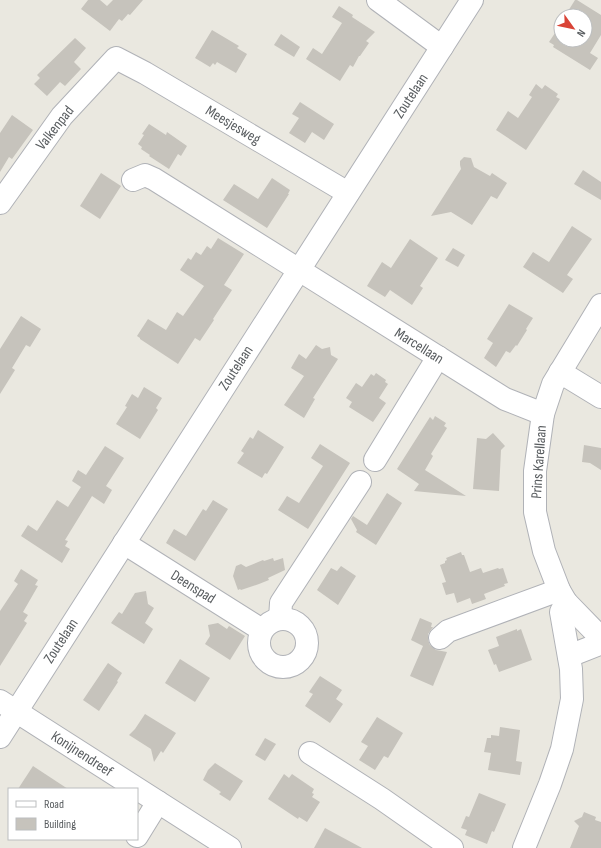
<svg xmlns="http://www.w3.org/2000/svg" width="601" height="848" viewBox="0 0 601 848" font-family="'Sofia Sans Condensed',sans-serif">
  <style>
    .building { fill: #c6c3bc }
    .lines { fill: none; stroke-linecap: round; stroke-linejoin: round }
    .minor-casing { stroke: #b0b2b7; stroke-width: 24 }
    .minor { stroke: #fff; stroke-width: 22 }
    .labels { text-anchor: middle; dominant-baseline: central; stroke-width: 3; stroke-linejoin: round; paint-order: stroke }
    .street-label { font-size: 15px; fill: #585c5f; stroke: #fff }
  </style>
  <rect width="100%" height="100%" fill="#eae8e0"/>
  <!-- building -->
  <g class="building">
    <polygon points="88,0 100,0 107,6 113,0 143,0 130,15 128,14 122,21 119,19 110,31 81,9"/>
    <polygon points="575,0 577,0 601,15 601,35 590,53 598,58 590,70 553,47 554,45 549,42 561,24 561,40 585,40 585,16 565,16"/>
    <polygon points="339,6 353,15 352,17 375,32 366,41 369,43 360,56 359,56 353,67 350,65 340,81 306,59 313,48 322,54 342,23 332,17"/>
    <polygon points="212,30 239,46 237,48 247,54 236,73 217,62 215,65 213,63 210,67 195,58"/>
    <polygon points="281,34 300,47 294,57 274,45"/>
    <polygon points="75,38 86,48 74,62 81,69 65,86 60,82 47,96 34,84 40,78 37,75"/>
    <polygon points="536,84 542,89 545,85 558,94 556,97 560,99 526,150 496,130 508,111 518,118 532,97 529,95"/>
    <polygon points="300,102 334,124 324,140 312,132 305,143 289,133 299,118 292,114"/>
    <polygon points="12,115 33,130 12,159 9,157 0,172 0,133"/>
    <polygon points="149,124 166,135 167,132 187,146 181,156 178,154 169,169 149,156 150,155 141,149 142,147 138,144 144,135 142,134"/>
    <polygon points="464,157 471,158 474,167 490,176 492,173 507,183 497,199 491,196 472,225 451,212 431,216 461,169 460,165 460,161"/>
    <polygon points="583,170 601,182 601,200 574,184"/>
    <polygon points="101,173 121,186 100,219 80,206"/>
    <polygon points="272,178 290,190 288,194 289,194 267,228 223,200 234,184 258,199"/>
    <polygon points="572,226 592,239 567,275 573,279 563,293 523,267 533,252 549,262"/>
    <polygon points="218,238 244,254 224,285 232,290 213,319 214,320 200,341 195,338 178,364 140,339 140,338 137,336 148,319 166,330 177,312 183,316 204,286 180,270 188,258 191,260 196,252 201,255 207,246 211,249"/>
    <polygon points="410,239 438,258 420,286 423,288 412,305 390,290 385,297 367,286 382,262 391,268"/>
    <polygon points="453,248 465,255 458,267 445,260"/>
    <polygon points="509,304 533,318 526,329 527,330 517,346 516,345 510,353 506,351 496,367 484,358 493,343 487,339"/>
    <polygon points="21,316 41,329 30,347 26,345 12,368 15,370 0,394 0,349"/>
    <polygon points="316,345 322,349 330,347 331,355 338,359 313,398 315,399 304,418 284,405 304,376 291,368 299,354 306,359"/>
    <polygon points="376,373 386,380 385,382 388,384 379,398 386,403 373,422 349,407 352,402 346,398 356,383 362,387 371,374 374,376"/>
    <polygon points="144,387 162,398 156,408 158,410 140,439 116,424 127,407 125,406 132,394 138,398"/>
    <polygon points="435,416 446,423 444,426 447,428 431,454 433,456 425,470 466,496 414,491 419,484 397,469 430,417 433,420"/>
    <polygon points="258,430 284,447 267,474 265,473 262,478 237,463 244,453 241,451 250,437 253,439"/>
    <polygon points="493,433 505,446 501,450 499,491 473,489 477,438 486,439"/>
    <polygon points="320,444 350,463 308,529 278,510 287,496 299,503 323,466 311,458"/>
    <polygon points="584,445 601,448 601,470 590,463 582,462"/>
    <polygon points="105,446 124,458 106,486 112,490 104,504 92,496 65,540 68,541 65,546 70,549 62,563 21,536 28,525 37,531 57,500 68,507 81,487 72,481 78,470 86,475"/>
    <polygon points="387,493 402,503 376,545 356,532 357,530 351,519 353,516 367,525"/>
    <polygon points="213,500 228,509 195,561 166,543 174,529 186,536 203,509 206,511"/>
    <polygon points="461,552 462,555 464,555 470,572 481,568 483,573 498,568 499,569 503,568 508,583 504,584 505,586 484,594 486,599 472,604 470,598 457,603 454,593 446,595 442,583 446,582 440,565 445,563 445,561 447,560 446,558"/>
    <polygon points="273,558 274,561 283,558 285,570 268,578 269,580 259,584 241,590 240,589 238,590 233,576 236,566 241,564 246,567 263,560 264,561"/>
    <polygon points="341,566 356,576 338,605 317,590 331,568 337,571"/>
    <polygon points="21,569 38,580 35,585 38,586 23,612 28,615 24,621 27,623 0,666 0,611 18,584 14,581"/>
    <polygon points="146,591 148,604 154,608 145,623 153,629 144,644 111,623 119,612 122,614 135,593"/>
    <polygon points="420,618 432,623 431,627 433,627 428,634 428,640 430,645 436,650 447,652 433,686 410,676 423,646 411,640"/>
    <polygon points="218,623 227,629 229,626 245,636 230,660 205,644 210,636 208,625"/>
    <polygon points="517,629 517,631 521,629 532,660 499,672 496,664 494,665 488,650 499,646 496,637"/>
    <polygon points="180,659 210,678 195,702 165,683"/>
    <polygon points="108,663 122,673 117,681 118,682 99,711 83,700"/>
    <polygon points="320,676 342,690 336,699 343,704 330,723 305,706 313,694 309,692"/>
    <polygon points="145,714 176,733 163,753 161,751 154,762 151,749 129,735 135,729"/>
    <polygon points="377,717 403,733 388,758 384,756 375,770 359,760 368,746 361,742"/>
    <polygon points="500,727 520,730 516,761 522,762 520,775 488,770 491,753 484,752 487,738 491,738 491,735 499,736"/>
    <polygon points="265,738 276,744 265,761 255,755"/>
    <polygon points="215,763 243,781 230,801 219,794 221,792 203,780 208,770"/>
    <polygon points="33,766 68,789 18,789"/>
    <polygon points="284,774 289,778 292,774 314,789 312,793 314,794 312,797 320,802 307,822 299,817 298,819 268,799"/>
    <polygon points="479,793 506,804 494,832 492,831 487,844 465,835 467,830 461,828 466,816 469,817"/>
    <polygon points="584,812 596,817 595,820 601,822 601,848 570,848 579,826 574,821 582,817"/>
    <polygon points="325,828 362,848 314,848"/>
  </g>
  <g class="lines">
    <!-- minor casing -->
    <g class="minor-casing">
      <g id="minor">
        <polyline points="378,0 442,47"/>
        <polyline points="133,180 145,175 154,179 505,399 543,414"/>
        <polyline points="0,203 62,116 116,58 145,73 348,193"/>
        <polyline points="601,305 553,384 543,414 535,471 535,512 544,551 559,590 566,602 601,638"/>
        <polyline points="560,372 601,397"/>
        <polyline points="375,460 438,357"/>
        <polyline points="124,543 262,630"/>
        <circle cx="283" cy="643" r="24"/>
        <polyline points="280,619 281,603 360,482"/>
        <polyline points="440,638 448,631 559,590"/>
        <polyline points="569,656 597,645 601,641"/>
        <polyline points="0,701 230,848"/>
        <polyline points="0,737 472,0"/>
        <polyline points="310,753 382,799 452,848"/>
        <polyline points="137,836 158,802"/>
        <polyline points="524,848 550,784 562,749 572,699 571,669 561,612 566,602"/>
      </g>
    </g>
    <!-- minor -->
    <use href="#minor" class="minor"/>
  </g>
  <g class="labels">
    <!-- street labels -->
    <g class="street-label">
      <text transform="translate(411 96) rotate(-57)">Zoutelaan</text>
      <text transform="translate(233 125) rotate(31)">Meesjesweg</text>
      <text transform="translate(55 128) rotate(-52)">Valkenpad</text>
      <text transform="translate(419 346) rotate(32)">Marcellaan</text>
      <text transform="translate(236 368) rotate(-57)">Zoutelaan</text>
      <text transform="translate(539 462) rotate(-86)">Prins Karellaan</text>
      <text transform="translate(193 587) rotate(32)">Deenspad</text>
      <text transform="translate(61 641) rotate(-57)">Zoutelaan</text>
      <text transform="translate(82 754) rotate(33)">Konijnendreef</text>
    </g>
  </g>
  <!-- legend -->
  <rect x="8" y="788" width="130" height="52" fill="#ffffff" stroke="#bcbebf"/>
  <rect x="16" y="801" width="20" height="6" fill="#ffffff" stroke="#bcbebf"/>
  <text x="44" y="808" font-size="12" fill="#585c5f">Road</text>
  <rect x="16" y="818" width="20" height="12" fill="#c6c3bc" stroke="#bcbebf"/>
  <text x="44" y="828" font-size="12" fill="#585c5f">Building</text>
  <!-- north arrow -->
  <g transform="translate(573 28) rotate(123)"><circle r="19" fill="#ffffff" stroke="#bcbebf"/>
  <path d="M0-3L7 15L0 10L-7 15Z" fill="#d94437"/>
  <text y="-6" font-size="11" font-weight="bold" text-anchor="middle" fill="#585c5f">N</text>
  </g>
</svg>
